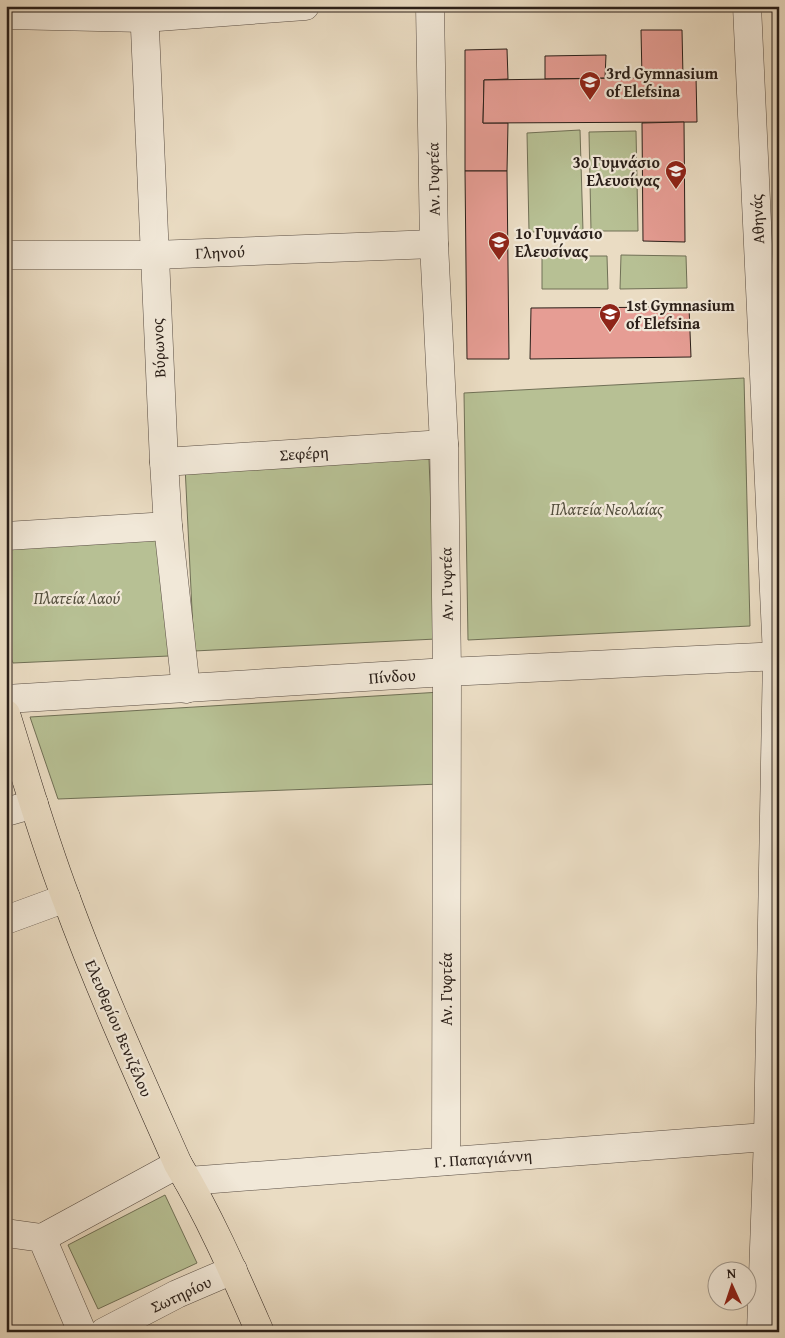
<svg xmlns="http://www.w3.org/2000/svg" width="785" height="1338" viewBox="0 0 785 1338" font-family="'Gentium Book Plus',serif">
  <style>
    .green { fill: #b7c094; stroke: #707056 }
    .building { fill: #e69d94; stroke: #2a1f19 }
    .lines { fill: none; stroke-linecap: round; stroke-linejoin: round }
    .minor-casing { stroke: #5a4e44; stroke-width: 29 }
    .major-casing { stroke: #2a1f19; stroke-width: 29 }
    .minor { stroke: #f1e8d8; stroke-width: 28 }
    .major { stroke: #eadcc3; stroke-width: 28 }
    .labels { text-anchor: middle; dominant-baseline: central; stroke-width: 4.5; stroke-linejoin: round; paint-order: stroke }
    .poi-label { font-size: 16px; font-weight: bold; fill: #2a1f19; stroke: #f1e8d8; text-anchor: start }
    .street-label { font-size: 16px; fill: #2a1f19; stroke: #f1e8d8 }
    .park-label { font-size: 16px; font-style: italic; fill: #544f3e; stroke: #f1e8d8 }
  </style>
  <rect width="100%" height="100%" fill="#eadcc3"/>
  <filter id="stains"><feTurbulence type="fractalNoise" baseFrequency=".004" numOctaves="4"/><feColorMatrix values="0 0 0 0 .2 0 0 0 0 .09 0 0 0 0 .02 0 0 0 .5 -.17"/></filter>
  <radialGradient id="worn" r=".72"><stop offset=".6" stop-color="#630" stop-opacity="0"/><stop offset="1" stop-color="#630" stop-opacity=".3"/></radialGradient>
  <!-- green -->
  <g class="green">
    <polygon points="580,130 583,231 529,232 527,133"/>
    <polygon points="636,131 638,231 591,231 589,132"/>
    <polygon points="621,255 686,256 687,288 620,289"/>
    <polygon points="542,256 607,256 608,289 542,289"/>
    <polygon points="744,378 750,626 468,640 464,393"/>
    <polygon points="429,459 436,639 194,651 185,466"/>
    <polygon points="163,533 169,656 13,663 6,645 6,540"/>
    <polygon points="441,692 440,784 58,799 30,717"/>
    <polygon points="165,1195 197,1263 98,1309 68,1245"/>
  </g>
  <!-- building -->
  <g class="building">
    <polygon points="641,30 682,30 683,77 642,78"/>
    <polygon points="507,49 508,79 484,80 483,123 508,123 507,171 465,171 465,50"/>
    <polygon points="606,55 605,78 545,79 545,56"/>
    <polygon points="696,77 697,122 483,123 484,80"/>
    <polygon points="684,122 685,242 643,241 642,123"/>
    <polygon points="465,171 507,171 509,359 467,359"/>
    <polygon points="689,307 691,357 530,359 531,308"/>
  </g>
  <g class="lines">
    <!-- minor casing -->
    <g class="minor-casing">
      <g id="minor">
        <polyline points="144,6 164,462 168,526 186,689"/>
        <polyline points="430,6 434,244 444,444 447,672 446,1161"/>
        <polyline points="747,6 777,656 768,1137 761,1332"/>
        <polyline points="6,15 144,18 305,6"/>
        <polyline points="6,255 154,255 434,244"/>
        <polyline points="164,462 444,444"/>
        <polyline points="6,536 168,526"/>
        <polyline points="6,699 447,672 779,656"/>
        <polyline points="6,812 34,804"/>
        <polyline points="6,920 66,898"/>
        <polyline points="188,1181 779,1136"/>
        <polyline points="6,1233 42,1238 82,1332"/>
        <polyline points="42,1238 178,1164"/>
        <polyline points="104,1332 177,1294 233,1270"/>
      </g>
    </g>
    <!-- major casing -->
    <g class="major-casing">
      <path id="major" d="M6 714C25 775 43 838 66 898 99 988 139 1076 178 1164 210 1217 235 1275 260 1332"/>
    </g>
    <!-- minor -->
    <use href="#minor" class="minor"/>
    <!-- major -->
    <use href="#major" class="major"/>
  </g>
  <!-- icons -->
  <defs>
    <g id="school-pin" transform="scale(1.125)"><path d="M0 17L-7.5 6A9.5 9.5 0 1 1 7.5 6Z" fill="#8f2418" stroke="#f1e8d8"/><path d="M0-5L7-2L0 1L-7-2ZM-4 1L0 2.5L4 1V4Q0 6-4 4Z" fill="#fff"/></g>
  </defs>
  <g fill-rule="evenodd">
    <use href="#school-pin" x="590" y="82"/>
    <use href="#school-pin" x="676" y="171"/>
    <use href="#school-pin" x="499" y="242"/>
    <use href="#school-pin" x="610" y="314"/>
  </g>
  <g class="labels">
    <!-- poi labels -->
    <g class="poi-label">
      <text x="606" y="73">3rd Gymnasium<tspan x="606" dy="18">of Elefsina</tspan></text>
      <text x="660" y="162" text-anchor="end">3ο Γυμνάσιο<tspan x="660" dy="18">Ελευσίνας</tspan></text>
      <text x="515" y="233">1ο Γυμνάσιο<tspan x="515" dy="18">Ελευσίνας</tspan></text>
      <text x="626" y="305">1st Gymnasium<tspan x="626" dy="18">of Elefsina</tspan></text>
    </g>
    <!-- street labels -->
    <g class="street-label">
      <text transform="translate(433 179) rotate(-91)">Αν. Γυφτέα</text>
      <text transform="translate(757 219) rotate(-93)">Αθηνάς</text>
      <text transform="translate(220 252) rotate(-2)">Γληνού</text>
      <text transform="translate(158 348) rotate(-93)">Βύρωνος</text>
      <text transform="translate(304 453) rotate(-4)">Σεφέρη</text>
      <text transform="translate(446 584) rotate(-91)">Αν. Γυφτέα</text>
      <text transform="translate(392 676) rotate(-4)">Πίνδου</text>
      <text transform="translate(446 989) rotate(-90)">Αν. Γυφτέα</text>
      <text transform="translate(119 1028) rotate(67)">Ελευθερίου Βενιζέλου</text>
      <text transform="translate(483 1158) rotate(-4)">Γ. Παπαγιάννη</text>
      <text transform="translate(181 1294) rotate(-25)">Σωτηρίου</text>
    </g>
    <!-- park labels -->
    <g class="park-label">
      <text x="607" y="509">Πλατεία Νεολαίας</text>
      <text x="77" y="598">Πλατεία Λαού</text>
    </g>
  </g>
  <!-- margin -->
  <rect width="785" height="1338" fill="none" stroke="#eadcc3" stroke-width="25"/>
  <rect x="8" y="8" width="770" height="1323" fill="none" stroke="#2a1f19" stroke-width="2.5"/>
  <rect x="12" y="12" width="760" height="1313" fill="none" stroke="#2a1f19"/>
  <!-- north arrow -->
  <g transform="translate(732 1286) rotate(357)"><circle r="24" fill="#f1e8d8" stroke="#a1988c"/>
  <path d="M0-4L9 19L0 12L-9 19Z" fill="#8f2418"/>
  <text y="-8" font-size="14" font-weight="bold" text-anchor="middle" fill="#2a1f19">N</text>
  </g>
  <rect width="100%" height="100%" filter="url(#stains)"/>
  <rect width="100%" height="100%" fill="url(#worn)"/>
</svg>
